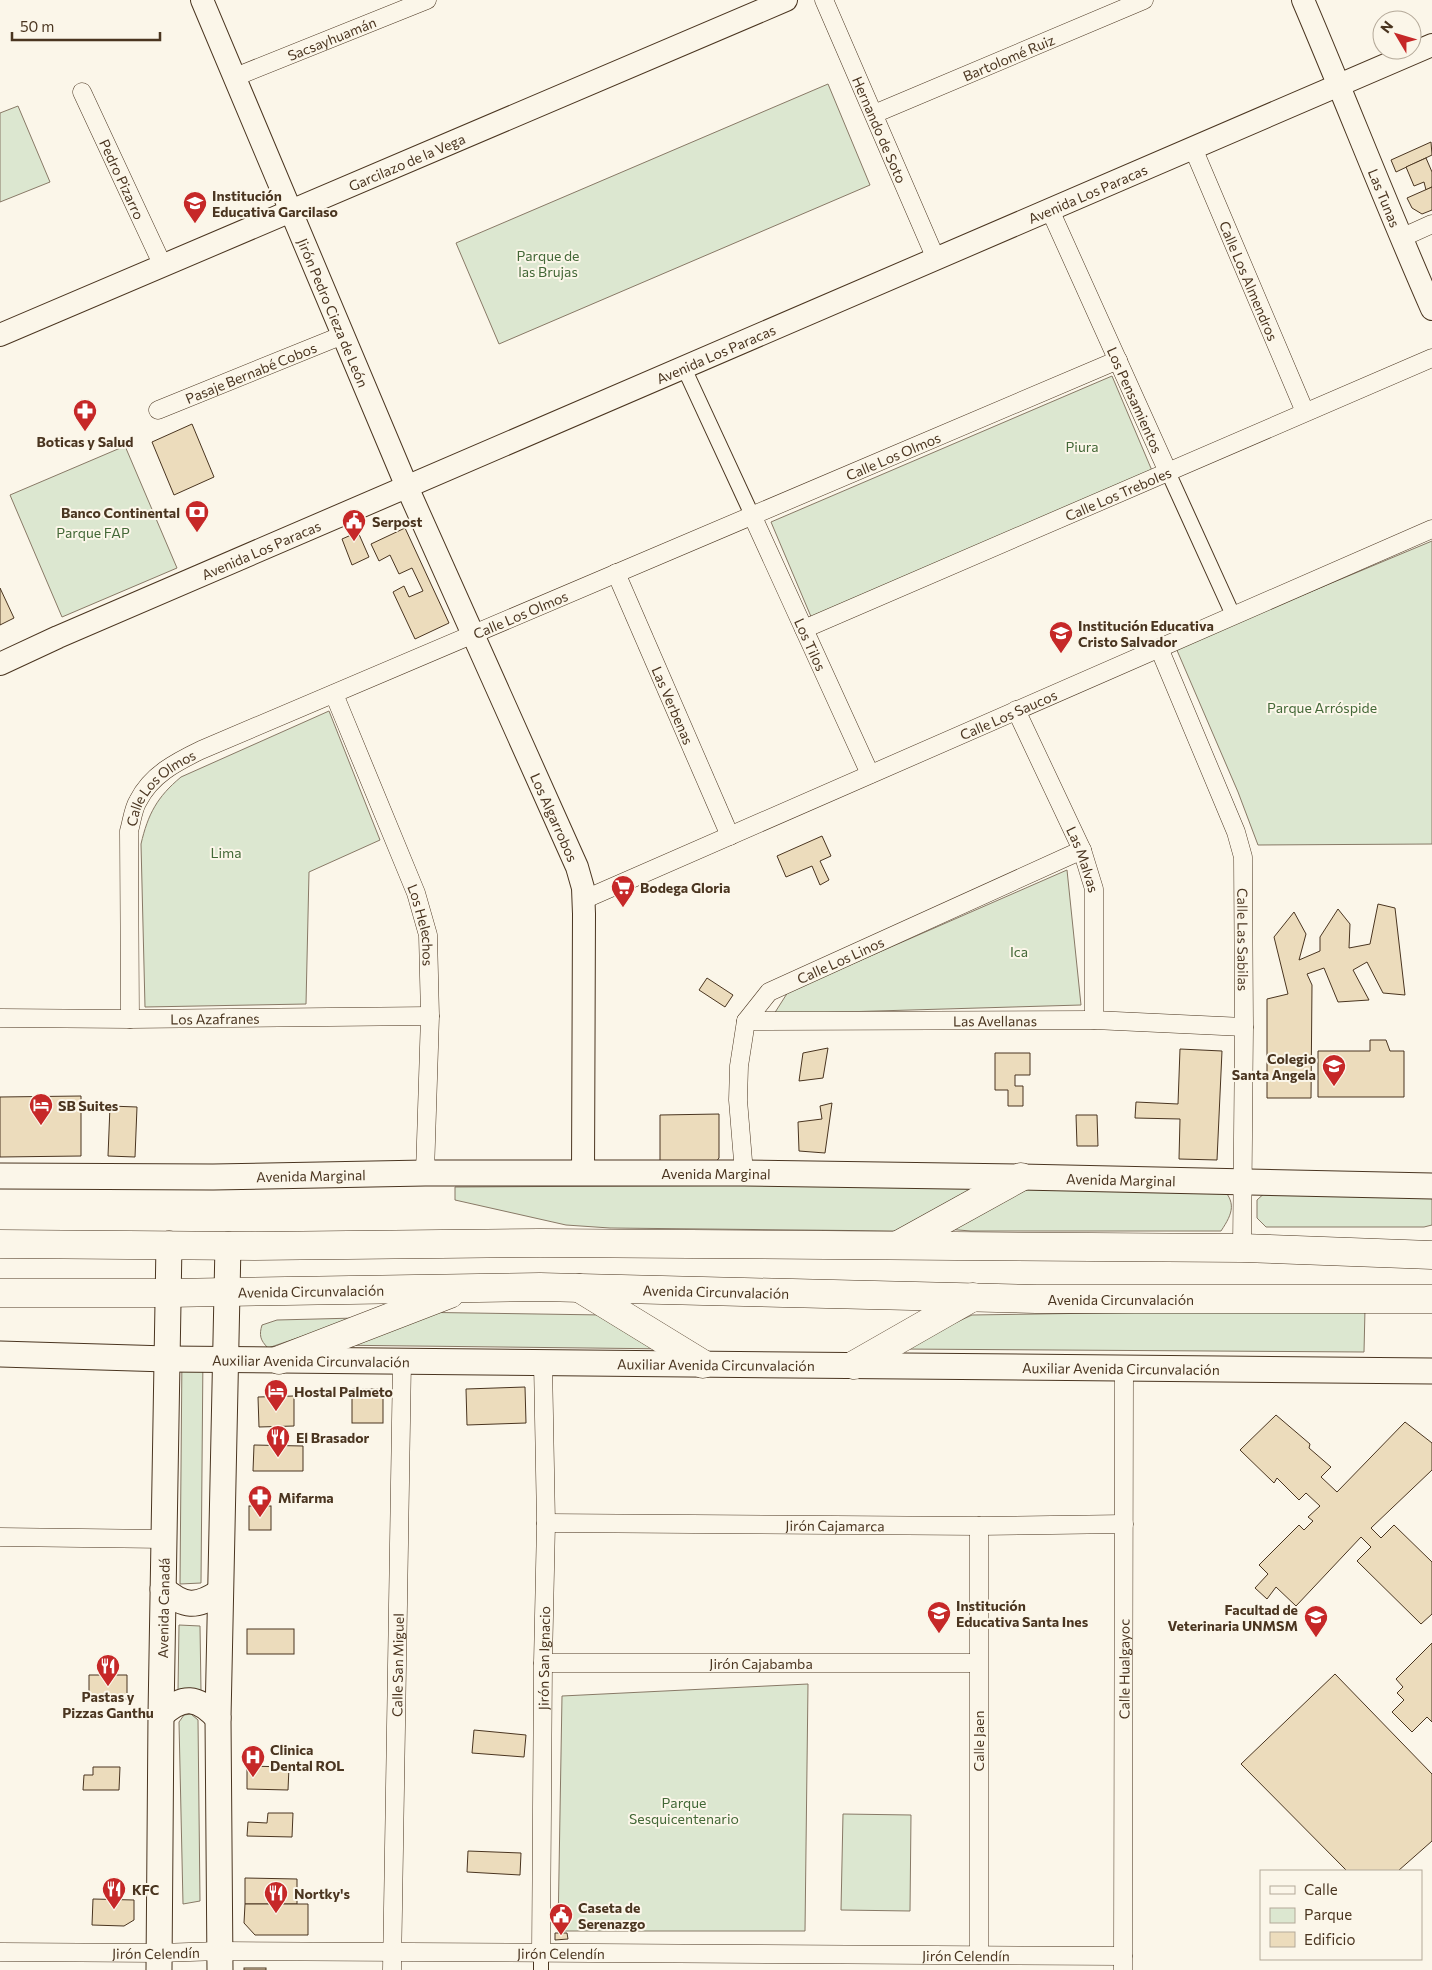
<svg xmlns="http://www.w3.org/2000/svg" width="1432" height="1970" viewBox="0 0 1432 1970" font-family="Commissioner,sans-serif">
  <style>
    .green { fill: #dce7d0; stroke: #887966 }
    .building { fill: #ecdcbc; stroke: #4a3520 }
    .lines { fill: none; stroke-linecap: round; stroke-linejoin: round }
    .pedestrian-casing { stroke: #4a3520; stroke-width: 16 }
    .minor-casing { stroke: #4a3520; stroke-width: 19 }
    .tertiary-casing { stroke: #4a3520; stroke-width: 24 }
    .secondary-casing { stroke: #4a3520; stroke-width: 27 }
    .primary-casing { stroke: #4a3520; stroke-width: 29 }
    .pedestrian { stroke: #fbf6e9; stroke-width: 14 }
    .minor { stroke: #fbf6e9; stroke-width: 18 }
    .tertiary { stroke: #fbf6e9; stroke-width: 22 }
    .secondary { stroke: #fbf6e9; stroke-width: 25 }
    .primary { stroke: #fbf6e9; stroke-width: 28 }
    .labels { text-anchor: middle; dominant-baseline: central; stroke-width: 4; stroke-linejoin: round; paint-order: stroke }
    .street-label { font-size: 14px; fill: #4a3520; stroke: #fbf6e9 }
    .poi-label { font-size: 14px; font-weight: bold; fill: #4a3520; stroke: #fbf6e9; text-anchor: start }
    .park-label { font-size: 14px; fill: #436837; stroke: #fbf6e9 }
  </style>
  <rect width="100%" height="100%" fill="#fbf6e9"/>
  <!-- green -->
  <g class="green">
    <polygon points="828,84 870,185 499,344 456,243"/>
    <polygon points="18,106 50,182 0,202 0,113"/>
    <polygon points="1112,376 1153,473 812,619 771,522"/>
    <polygon points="125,446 177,568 62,617 10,495"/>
    <polygon points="1432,541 1432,844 1258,845 1238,792 1176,648"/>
    <path d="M329 711 380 840 309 872 306 1004 145 1007 141 844C148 814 157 797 181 777Z"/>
    <polygon points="1067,870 1081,1005 774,1014 788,992"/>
    <polygon points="981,1184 896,1231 610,1228 566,1225 455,1200 455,1187"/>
    <path d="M1041 1184 1220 1186C1237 1202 1233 1213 1221 1231H971L945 1229 1002 1194Z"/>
    <polygon points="1268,1190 1432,1191 1432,1225 1424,1227 1266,1227 1257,1218 1257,1200"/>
    <polygon points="1365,1309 1364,1352 899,1349 972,1315"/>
    <polygon points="405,1312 603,1315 674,1349 327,1345"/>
    <path d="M356 1318 268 1348C260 1340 259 1335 262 1325L277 1320Z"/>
    <polygon points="203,1352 201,1583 180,1584 182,1353"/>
    <polygon points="179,1625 200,1626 201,1691 178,1691"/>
    <polygon points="808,1684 805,1931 558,1931 562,1696"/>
    <polygon points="191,1714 198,1720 200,1901 183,1904 179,1722 184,1715"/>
    <polygon points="843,1814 911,1815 910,1911 841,1910"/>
  </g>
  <!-- building -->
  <g class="building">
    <polygon points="1431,142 1432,155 1396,172 1391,160"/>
    <polygon points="1426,158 1432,172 1432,187 1426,190 1424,182 1414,186 1406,167"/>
    <polygon points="1432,187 1432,210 1422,214 1412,208 1407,198"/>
    <polygon points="192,424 214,477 174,495 152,442"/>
    <polygon points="405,528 449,623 415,639 393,592 404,586 409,597 423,591 412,568 399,574 390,555 379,561 371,544"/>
    <polygon points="358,532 369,557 352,565 342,539"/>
    <polygon points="0,588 14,618 0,625"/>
    <polygon points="822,836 831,856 820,861 829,880 820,885 812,866 786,877 777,856"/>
    <polygon points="1378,904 1395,908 1405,995 1383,993 1367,962 1353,970 1369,1000 1338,1002 1324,968 1307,974 1312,985 1311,1098 1267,1098 1267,999 1288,994 1274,937 1294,912 1306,934 1299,960 1320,951 1320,937 1338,909 1350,924 1349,948 1370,944"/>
    <polygon points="707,978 733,995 725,1007 699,990"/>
    <polygon points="1370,1040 1386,1040 1390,1051 1404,1051 1404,1097 1318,1097 1318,1051 1370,1051"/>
    <polygon points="828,1048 823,1078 799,1081 803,1053"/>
    <polygon points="1180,1049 1222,1051 1217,1160 1179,1159 1180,1119 1135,1118 1136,1102 1178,1104"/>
    <polygon points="995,1053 1030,1053 1030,1075 1015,1075 1015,1086 1023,1086 1023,1106 1008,1106 1008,1090 995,1090"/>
    <polygon points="81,1096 81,1156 0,1157 0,1097"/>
    <polygon points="832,1103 825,1153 799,1151 798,1122 822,1119 820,1106"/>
    <polygon points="110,1106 137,1107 135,1157 108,1156"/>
    <polygon points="719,1114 719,1158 714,1164 660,1165 660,1115"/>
    <polygon points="1076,1115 1097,1115 1098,1146 1077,1146"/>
    <polygon points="525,1387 526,1423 467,1425 466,1389"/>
    <rect x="352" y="1389" width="31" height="34"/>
    <polygon points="294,1396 294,1426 259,1427 258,1397"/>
    <polygon points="1276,1415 1310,1444 1309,1448 1331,1467 1321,1477 1337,1492 1405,1422 1432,1443 1432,1470 1371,1528 1381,1538 1394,1525 1432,1562 1432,1614 1421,1624 1357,1561 1371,1547 1361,1537 1296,1606 1276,1587 1267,1599 1255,1588 1268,1574 1259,1565 1299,1525 1304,1530 1313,1521 1308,1517 1320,1506 1306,1493 1299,1500 1277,1478 1274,1483 1240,1450"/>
    <polygon points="254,1445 303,1446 303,1471 253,1471"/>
    <rect x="249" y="1506" width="22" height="24"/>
    <rect x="247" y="1629" width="47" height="25"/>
    <polygon points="1432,1643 1432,1722 1427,1717 1412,1732 1392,1712 1404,1700 1397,1693 1403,1687 1396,1679"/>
    <polygon points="1335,1674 1432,1774 1432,1841 1398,1871 1347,1871 1241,1764"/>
    <polygon points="89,1675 127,1675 127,1699 89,1700"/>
    <polygon points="474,1730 526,1735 524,1757 472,1753"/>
    <polygon points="247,1766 289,1767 288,1790 247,1789"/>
    <polygon points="93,1767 120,1767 119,1790 83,1790 84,1775 93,1775"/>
    <polygon points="268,1813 293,1813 292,1837 247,1836 248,1822 267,1823"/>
    <polygon points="468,1851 521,1853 520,1875 467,1872"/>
    <polygon points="245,1878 297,1879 297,1904 245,1904"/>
    <polygon points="93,1899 134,1900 134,1920 124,1926 92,1925"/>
    <polygon points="245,1904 308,1904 308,1935 255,1935 244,1923"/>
    <polygon points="555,1933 567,1933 568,1939 555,1940"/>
    <rect x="244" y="1968" width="22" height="2"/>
  </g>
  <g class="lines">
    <!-- pedestrian casing -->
    <g class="pedestrian-casing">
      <g id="pedestrian">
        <polyline points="684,368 752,515"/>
        <polyline points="1168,472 1233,615"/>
        <polyline points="541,1953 541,1970"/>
      </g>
    </g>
    <!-- minor casing -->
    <g class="minor-casing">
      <g id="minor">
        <path id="s1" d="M824 0 936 259"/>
        <path id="s2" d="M235 77 427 0"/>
        <path id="s3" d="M82 92 163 266"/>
        <path id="s4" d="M874 114 1144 0"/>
        <path id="s5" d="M1193 148 1305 412"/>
        <path id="s6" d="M1050 210 1168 472"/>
        <polyline points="1401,238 1432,224"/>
        <path id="s7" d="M158 410 343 335"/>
        <path id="s8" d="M752 515 870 774"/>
        <path id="s9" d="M616 573 730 836"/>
        <path id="s10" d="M804 629 1432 358"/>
        <path id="s11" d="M1159 648 1236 832 1243 857 1244 1027 1242 1248"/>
        <path id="s12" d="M334 694 416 893 428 935 430 1016 425 1173"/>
        <path id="s13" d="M1016 710 1082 850 1094 889V1020"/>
        <path id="s14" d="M583 900 1432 529"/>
        <path id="s15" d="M0 1018 130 1019 430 1016"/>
        <path id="s16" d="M130 1019 129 831C132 821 133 809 138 801 151 775 176 762 201 750L1118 360"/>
        <path id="s17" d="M746 1021 1094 1020 1244 1027"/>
        <path id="s18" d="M744 1173 738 1100 739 1066 746 1021 769 992 1082 850"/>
        <path id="s19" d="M546 1523 979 1526 1124 1524"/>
        <polyline points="979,1526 979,1955"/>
        <polyline points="0,1537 164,1539"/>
        <path id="s20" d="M543 1663H978"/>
        <path id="s21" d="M0 1952 159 1953 220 1951 1123 1956"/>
        <path id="s22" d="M541 1953 543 1663 546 1523 543 1363"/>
        <path id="s23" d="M392 1970 402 1361"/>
        <path id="s24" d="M1123 1970 1124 1368"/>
      </g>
    </g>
    <!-- tertiary casing -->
    <g class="tertiary-casing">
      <g id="tertiary">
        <path id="s25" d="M202 0 407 487 577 867 583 888 584 914 583 1173"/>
        <path id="s26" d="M1303 0C1347 103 1387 207 1432 309"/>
        <path id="s27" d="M0 335 786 0"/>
        <path id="s28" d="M0 664 58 637 1432 45"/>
      </g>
    </g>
    <!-- secondary casing -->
    <g class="secondary-casing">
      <g id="secondary">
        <path id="s29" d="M0 1176 213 1177 425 1173H744L1021 1177 1432 1186"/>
        <path id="s30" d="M0 1354 167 1359 1432 1371"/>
        <path d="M163 1589C184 1607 196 1608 220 1592"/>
        <path d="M161 1715C183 1695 197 1696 218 1718"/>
        <path id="s31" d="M159 1970 161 1715 169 1244"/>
        <polyline points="220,1970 218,1718 228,1245"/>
      </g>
    </g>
    <!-- primary casing -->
    <g class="primary-casing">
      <g id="primary">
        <polyline points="0,1244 255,1246 540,1243 1242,1248 1432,1255"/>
        <polyline points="898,1245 1021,1177"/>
        <polyline points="579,1288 703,1364"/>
        <path id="s32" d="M0 1293H168L540 1287 1036 1299H1432"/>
        <polyline points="279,1360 450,1294"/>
        <polyline points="854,1365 973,1297"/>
      </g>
    </g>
    <!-- pedestrian -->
    <use href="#pedestrian" class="pedestrian"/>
    <!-- minor -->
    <use href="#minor" class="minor"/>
    <!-- tertiary -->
    <use href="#tertiary" class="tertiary"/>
    <!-- secondary -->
    <use href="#secondary" class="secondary"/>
    <!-- primary -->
    <use href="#primary" class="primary"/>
  </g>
  <!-- icons -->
  <defs>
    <g id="school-pin" transform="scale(1.25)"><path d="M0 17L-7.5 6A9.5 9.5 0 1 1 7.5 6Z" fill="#c62828" stroke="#fbf6e9"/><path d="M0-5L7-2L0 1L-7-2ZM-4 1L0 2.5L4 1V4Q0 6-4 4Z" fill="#fff"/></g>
    <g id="pharmacy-pin" transform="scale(1.25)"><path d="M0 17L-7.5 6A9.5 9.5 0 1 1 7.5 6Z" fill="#c62828" stroke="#fbf6e9"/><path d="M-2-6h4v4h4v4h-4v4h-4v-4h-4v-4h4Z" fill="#fff"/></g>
    <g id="bank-pin" transform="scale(1.25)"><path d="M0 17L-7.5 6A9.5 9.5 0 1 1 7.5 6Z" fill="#c62828" stroke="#fbf6e9"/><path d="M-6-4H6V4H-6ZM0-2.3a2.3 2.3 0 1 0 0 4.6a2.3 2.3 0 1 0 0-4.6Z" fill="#fff"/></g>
    <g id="civic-pin" transform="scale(1.25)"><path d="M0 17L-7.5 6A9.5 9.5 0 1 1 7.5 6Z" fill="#c62828" stroke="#fbf6e9"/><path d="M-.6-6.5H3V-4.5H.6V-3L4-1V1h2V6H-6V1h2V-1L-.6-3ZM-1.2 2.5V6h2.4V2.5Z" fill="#fff"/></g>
    <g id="supermarket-pin" transform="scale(1.25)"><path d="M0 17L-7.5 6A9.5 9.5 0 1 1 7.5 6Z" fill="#c62828" stroke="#fbf6e9"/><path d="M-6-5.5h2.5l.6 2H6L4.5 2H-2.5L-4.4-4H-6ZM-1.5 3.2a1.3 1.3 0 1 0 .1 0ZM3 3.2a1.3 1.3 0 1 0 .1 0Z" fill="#fff"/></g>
    <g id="hotel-pin" transform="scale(1.25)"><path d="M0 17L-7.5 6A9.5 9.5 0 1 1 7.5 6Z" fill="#c62828" stroke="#fbf6e9"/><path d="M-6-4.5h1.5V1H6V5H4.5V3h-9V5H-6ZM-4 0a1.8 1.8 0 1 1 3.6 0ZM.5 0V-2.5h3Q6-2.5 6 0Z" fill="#fff"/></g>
    <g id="restaurant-pin" transform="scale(1.25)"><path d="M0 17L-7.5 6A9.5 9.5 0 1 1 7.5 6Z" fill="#c62828" stroke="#fbf6e9"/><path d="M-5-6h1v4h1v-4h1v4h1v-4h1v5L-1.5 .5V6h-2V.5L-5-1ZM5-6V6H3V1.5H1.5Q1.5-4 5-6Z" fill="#fff"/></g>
    <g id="university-pin" transform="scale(1.25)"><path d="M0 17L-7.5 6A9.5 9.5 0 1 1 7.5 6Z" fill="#c62828" stroke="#fbf6e9"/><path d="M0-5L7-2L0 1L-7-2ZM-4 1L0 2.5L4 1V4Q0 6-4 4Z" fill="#fff"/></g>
    <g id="hospital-pin" transform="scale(1.25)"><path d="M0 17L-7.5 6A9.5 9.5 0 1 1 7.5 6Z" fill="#c62828" stroke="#fbf6e9"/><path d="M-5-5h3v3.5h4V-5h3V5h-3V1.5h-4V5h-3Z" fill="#fff"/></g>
  </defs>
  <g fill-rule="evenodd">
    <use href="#school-pin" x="195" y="203"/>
    <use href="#pharmacy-pin" x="85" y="411"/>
    <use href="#bank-pin" x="197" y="512"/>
    <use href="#civic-pin" x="354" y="521"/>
    <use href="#school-pin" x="1061" y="633"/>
    <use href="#supermarket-pin" x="623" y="887"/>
    <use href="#school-pin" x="1334" y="1066"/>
    <use href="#hotel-pin" x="41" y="1105"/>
    <use href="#hotel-pin" x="276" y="1391"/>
    <use href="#restaurant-pin" x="278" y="1437"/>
    <use href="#pharmacy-pin" x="260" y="1497"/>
    <use href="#school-pin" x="939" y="1613"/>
    <use href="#university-pin" x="1316" y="1617"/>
    <use href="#restaurant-pin" x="108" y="1666"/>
    <use href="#hospital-pin" x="253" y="1757"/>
    <use href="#restaurant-pin" x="114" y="1889"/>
    <use href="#restaurant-pin" x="276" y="1893"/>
    <use href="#civic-pin" x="561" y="1915"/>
  </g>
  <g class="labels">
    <!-- street labels -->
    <g class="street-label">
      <text stroke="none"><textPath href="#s2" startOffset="104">Sacsayhuamán</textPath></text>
      <text stroke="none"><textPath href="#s4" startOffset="146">Bartolomé Ruiz</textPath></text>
      <text stroke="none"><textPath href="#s1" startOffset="141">Hernando de Soto</textPath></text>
      <text stroke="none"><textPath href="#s27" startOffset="442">Garcilazo de la Vega</textPath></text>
      <text stroke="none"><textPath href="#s3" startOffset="96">Pedro Pizarro</textPath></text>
      <text stroke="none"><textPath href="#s28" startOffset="1185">Avenida Los Paracas</textPath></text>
      <text stroke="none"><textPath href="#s26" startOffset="214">Las Tunas</textPath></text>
      <text stroke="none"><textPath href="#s5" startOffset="144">Calle Los Almendros</textPath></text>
      <text stroke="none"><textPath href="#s25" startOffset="339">Jirón Pedro Cieza de León</textPath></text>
      <text stroke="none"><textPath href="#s28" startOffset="780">Avenida Los Paracas</textPath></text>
      <text stroke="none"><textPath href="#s7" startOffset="100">Pasaje Bernabé Cobos</textPath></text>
      <text stroke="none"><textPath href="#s6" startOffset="208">Los Pensamientos</textPath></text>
      <text stroke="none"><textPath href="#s16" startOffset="1054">Calle Los Olmos</textPath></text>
      <text stroke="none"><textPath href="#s10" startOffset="342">Calle Los Treboles</textPath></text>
      <text stroke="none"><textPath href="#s28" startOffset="285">Avenida Los Paracas</textPath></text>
      <text stroke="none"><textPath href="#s16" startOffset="649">Calle Los Olmos</textPath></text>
      <text stroke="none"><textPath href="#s8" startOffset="142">Los Tilos</textPath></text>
      <text stroke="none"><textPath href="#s9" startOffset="144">Las Verbenas</textPath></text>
      <text stroke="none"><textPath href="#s14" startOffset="464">Calle Los Saucos</textPath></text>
      <text stroke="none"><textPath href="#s16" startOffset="244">Calle Los Olmos</textPath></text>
      <text stroke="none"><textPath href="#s25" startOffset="890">Los Algarrobos</textPath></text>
      <text stroke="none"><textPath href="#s13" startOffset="164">Las Malvas</textPath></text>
      <text stroke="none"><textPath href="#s12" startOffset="248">Los Helechos</textPath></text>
      <text stroke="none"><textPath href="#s11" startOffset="308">Calle Las Sabilas</textPath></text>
      <text stroke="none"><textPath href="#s18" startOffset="268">Calle Los Linos</textPath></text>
      <text stroke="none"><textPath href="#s15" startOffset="215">Los Azafranes</textPath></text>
      <text stroke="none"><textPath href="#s17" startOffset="249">Las Avellanas</textPath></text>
      <text stroke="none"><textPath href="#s29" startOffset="716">Avenida Marginal</textPath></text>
      <text stroke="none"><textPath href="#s29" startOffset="311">Avenida Marginal</textPath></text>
      <text stroke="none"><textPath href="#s29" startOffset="1121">Avenida Marginal</textPath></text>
      <text stroke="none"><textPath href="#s32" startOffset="311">Avenida Circunvalación</textPath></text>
      <text stroke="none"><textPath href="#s32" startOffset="716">Avenida Circunvalación</textPath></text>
      <text stroke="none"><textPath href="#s32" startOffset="1121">Avenida Circunvalación</textPath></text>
      <text stroke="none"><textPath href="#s30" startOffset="311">Auxiliar Avenida Circunvalación</textPath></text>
      <text stroke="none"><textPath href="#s30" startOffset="716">Auxiliar Avenida Circunvalación</textPath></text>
      <text stroke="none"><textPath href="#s30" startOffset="1121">Auxiliar Avenida Circunvalación</textPath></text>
      <text stroke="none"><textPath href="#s19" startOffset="289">Jirón Cajamarca</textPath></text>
      <text stroke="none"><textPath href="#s31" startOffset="362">Avenida Canadá</textPath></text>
      <text stroke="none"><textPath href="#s22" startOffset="295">Jirón San Ignacio</textPath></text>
      <text stroke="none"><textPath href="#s20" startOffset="218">Jirón Cajabamba</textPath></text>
      <text stroke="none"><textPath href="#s23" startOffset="305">Calle San Miguel</textPath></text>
      <text stroke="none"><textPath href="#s24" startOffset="301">Calle Hualgayoc</textPath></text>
      <text transform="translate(978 1741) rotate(-90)">Calle Jaen</text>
      <text stroke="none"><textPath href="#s21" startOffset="156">Jirón Celendín</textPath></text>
      <text stroke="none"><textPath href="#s21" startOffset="561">Jirón Celendín</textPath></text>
      <text stroke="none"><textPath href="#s21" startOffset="966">Jirón Celendín</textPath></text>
    </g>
    <!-- poi labels -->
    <g class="poi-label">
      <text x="212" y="195">Institución<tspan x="212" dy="16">Educativa Garcilaso</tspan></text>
      <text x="85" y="441" text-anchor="middle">Boticas y Salud</text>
      <text x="180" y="512" text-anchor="end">Banco Continental</text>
      <text x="372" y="521">Serpost</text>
      <text x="1078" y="625">Institución Educativa<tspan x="1078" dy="16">Cristo Salvador</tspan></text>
      <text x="640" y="887">Bodega Gloria</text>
      <text x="1316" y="1058" text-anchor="end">Colegio<tspan x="1316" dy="16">Santa Angela</tspan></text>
      <text x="58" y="1105">SB Suites</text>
      <text x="294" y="1391">Hostal Palmeto</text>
      <text x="296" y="1437">El Brasador</text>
      <text x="278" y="1497">Mifarma</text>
      <text x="956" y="1605">Institución<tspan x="956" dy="16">Educativa Santa Ines</tspan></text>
      <text x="1298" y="1609" text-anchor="end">Facultad de<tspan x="1298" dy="16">Veterinaria UNMSM</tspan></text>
      <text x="108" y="1696" text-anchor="middle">Pastas y<tspan x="108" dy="16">Pizzas Ganthu</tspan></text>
      <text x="270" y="1749">Clinica<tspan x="270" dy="16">Dental ROL</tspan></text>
      <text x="132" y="1889">KFC</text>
      <text x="294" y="1893">Nortky's</text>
      <text x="578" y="1907">Caseta de<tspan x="578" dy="16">Serenazgo</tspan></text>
    </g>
    <!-- park labels -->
    <g class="park-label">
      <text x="548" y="255">Parque de<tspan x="548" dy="16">las Brujas</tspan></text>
      <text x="1082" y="446">Piura</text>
      <text x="93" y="532">Parque FAP</text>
      <text x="1322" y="707">Parque Arróspide</text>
      <text x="226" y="852">Lima</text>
      <text x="1019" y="951">Ica</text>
      <text x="684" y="1802">Parque<tspan x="684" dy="16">Sesquicentenario</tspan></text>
    </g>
  </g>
  <!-- legend -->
  <rect x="1260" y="1870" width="162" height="90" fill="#fbf6e9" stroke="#b4a999"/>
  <rect x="1270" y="1886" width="25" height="8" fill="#fbf6e9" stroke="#b4a999"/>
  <text x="1304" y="1895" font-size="15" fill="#4a3520">Calle</text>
  <rect x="1270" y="1908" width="25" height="15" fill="#dce7d0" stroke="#b4a999"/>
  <text x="1304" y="1920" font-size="15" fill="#4a3520">Parque</text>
  <rect x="1270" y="1932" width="25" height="15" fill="#ecdcbc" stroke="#b4a999"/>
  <text x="1304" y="1945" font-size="15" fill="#4a3520">Edificio</text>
  <!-- north arrow -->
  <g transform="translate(1397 35) rotate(308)"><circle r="24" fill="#fbf6e9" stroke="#b4a999"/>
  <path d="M0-4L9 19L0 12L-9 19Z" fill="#c62828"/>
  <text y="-8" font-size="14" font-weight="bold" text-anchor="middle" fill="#4a3520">N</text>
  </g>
  <!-- scale -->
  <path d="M12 32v8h148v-8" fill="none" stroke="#4a3520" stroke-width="2.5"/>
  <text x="20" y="32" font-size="15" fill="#4a3520" stroke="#fbf6e9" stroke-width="4" paint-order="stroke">50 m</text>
</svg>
